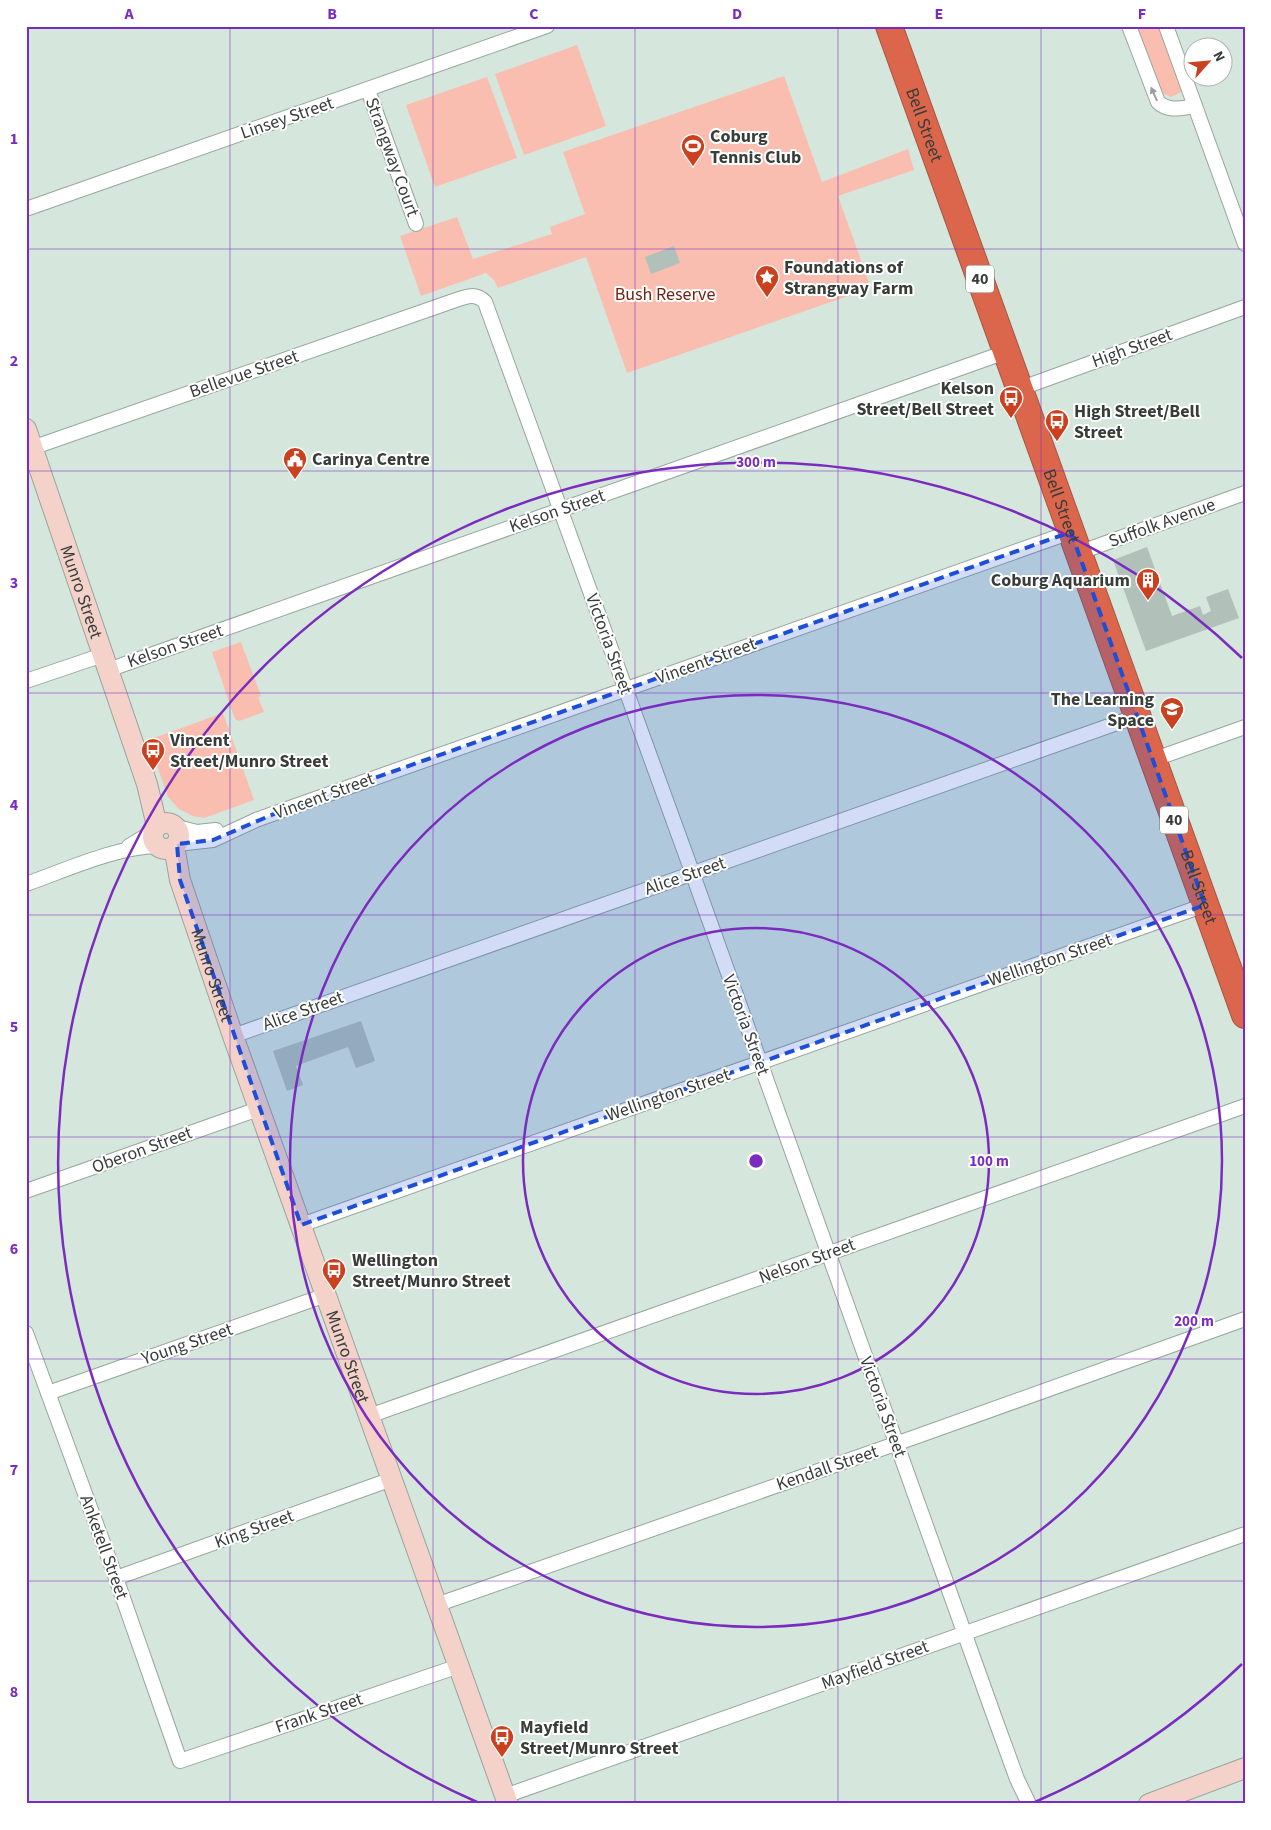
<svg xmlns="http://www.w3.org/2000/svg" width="1271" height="1830" viewBox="0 0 1271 1830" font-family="'Source Sans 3',sans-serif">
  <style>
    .green { fill: #f9beaf }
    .building { fill: #b1c1b9 }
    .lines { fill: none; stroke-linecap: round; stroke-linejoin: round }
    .street-casing { stroke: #96a69d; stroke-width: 16 }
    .secondary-casing { stroke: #96a69d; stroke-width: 22 }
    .highway-casing { stroke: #a25845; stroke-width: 28 }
    .street { stroke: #fff; stroke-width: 14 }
    .secondary { stroke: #f4d1c9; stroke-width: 20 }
    .highway { stroke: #db664b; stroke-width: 26 }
    .oneway { fill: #9b9e9c }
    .marked { fill: #1d4ed8; fill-opacity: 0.2; stroke: #1d4ed8; stroke-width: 4; stroke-dasharray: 10 6; stroke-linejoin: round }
    .grid { fill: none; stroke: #7b2cbf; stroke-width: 1; stroke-opacity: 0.55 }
    .ring { fill: none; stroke: #7b2cbf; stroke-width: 2.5 }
    .labels { text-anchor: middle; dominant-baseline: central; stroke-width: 4; stroke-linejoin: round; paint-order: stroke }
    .shield { fill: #fff; stroke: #737875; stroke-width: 1 }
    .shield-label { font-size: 16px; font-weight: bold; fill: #373e3a }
    .street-label { font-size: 18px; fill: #373e3a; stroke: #fff }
    .poi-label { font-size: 18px; font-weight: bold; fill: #373e3a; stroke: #fff; text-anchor: start }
    .park-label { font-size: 18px; fill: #702311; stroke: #fff }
    .centre { fill: #7b2cbf; stroke: #fff; stroke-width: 2.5 }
    .ring-label { font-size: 15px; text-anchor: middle; font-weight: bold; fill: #7b2cbf; stroke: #fff; stroke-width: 4; stroke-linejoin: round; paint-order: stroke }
    .neatline { fill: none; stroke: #7b2cbf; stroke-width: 2 }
    .grid-label { font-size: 16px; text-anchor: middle; font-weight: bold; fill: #7b2cbf }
  </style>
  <rect width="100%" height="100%" fill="#d5e6dd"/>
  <!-- green -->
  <g class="green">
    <polygon points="1136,26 1160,26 1183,91 1171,97 1162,93 1158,86"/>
    <polygon points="577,45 606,126 524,155 495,74"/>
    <polygon points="784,76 822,182 908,149 914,170 838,196 871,288 627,373 586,257 498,288 494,280 486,273 421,296 400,236 457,217 473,259 552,234 550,227 585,214 563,152"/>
    <polygon points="487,77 517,158 435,187 406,105"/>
    <polygon points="241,642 261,696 258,697 264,712 239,721 235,719 212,652"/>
    <polygon points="223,713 254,800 204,818 193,816 179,809 168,797 148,740"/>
  </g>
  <!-- building -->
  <g class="building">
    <polygon points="674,246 680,263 651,274 645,257"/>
    <polygon points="1147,547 1172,616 1200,606 1203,615 1211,611 1206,597 1228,589 1239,618 1146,651 1113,560"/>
    <polygon points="361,1021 375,1061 356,1068 348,1047 296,1066 303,1085 287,1091 273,1051"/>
  </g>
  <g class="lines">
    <!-- street casing -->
    <g class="street-casing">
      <g id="street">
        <path d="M1129 26 1158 102C1168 112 1182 108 1195 106"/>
        <polyline points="1166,26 1245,244"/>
        <polyline points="368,90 416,224"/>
        <polyline points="26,209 547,26"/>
        <polyline points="1019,389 1245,307"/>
        <path d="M26 450 456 300C467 296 476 293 485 302L687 858 998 1727 1017 1779 1029 1804"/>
        <polyline points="1078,553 1245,493"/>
        <polyline points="108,670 1006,352"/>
        <polyline points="26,681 103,655"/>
        <polyline points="1152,760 1245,727"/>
        <polyline points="177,827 197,832 216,830"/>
        <polyline points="177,844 213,840 256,820 281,811 1071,532"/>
        <polyline points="129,846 154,831"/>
        <path d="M26 884C66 870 115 847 157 846"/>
        <polyline points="233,1036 1137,716"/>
        <polyline points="26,1191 258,1109"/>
        <polyline points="301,1225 1205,905"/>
        <polyline points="26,1333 116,1578 180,1761 459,1666"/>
        <polyline points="48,1393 326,1295"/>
        <polyline points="369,1416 1245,1106"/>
        <polyline points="116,1578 392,1479"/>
        <polyline points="436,1605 915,1437 1245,1319"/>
        <polyline points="505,1796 1245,1534"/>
      </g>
    </g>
    <!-- secondary casing -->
    <g class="secondary-casing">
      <g id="secondary">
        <path id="s1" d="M26 429 147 784 157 826"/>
        <circle cx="166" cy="836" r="13"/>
        <path id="s2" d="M174 846 180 880 233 1036 508 1804"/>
        <polyline points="1149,1804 1245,1768"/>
      </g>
    </g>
    <!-- highway casing -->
    <g class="highway-casing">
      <g id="highway">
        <path id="s3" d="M889 26 1245 1015"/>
      </g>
    </g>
    <!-- street -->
    <use href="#street" class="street"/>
    <!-- secondary -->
    <use href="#secondary" class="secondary"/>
    <!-- highway -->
    <use href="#highway" class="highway"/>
  </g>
  <!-- one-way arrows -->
  <defs><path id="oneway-solid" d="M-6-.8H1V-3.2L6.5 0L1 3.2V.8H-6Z" transform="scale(1.25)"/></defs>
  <use class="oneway" href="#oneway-solid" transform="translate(1154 94) rotate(-114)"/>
  <!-- marked area -->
  <path class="marked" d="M1071 532 1205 905 301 1225 180 880 177 844 213 840 281 811Z"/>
  <!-- grid -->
  <path class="grid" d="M230 26V1804M433 26V1804M635 26V1804M838 26V1804M1041 26V1804M26 249H1245M26 471H1245M26 693H1245M26 915H1245M26 1137H1245M26 1359H1245M26 1581H1245"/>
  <!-- distance rings -->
  <g class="ring">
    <circle cx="756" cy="1161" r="233"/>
    <circle cx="756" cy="1161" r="466"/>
    <path d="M1242 1664A699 699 0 0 1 1035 1802M477 1802A699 699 0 1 1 1242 658"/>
  </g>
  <!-- icons -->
  <defs>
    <g id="stadium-pin" transform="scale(1.25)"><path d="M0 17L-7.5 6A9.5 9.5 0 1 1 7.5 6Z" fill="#cb4120" stroke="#fff"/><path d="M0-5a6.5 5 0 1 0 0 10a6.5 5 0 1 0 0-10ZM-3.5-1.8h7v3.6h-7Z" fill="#fff"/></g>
    <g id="sight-pin" transform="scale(1.25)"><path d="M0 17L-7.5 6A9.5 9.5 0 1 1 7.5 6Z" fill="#cb4120" stroke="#fff"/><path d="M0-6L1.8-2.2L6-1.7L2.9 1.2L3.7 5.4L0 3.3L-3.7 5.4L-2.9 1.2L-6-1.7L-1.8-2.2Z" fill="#fff"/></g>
    <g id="bus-pin" transform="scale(1.25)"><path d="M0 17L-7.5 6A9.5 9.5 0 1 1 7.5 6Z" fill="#cb4120" stroke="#fff"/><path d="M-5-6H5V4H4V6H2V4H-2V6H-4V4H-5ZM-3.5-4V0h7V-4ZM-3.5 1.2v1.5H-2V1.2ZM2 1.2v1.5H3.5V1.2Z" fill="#fff"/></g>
    <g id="civic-pin" transform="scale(1.25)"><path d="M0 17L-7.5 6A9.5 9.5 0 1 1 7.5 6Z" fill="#cb4120" stroke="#fff"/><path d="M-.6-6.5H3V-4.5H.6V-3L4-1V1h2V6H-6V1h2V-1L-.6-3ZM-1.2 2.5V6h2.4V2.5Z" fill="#fff"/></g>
    <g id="building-pin" transform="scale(1.25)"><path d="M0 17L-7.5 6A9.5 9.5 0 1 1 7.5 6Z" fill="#cb4120" stroke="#fff"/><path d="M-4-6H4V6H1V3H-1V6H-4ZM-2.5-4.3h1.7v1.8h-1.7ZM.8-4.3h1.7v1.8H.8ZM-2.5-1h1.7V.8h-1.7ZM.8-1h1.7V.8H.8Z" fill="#fff"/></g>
    <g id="school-pin" transform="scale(1.25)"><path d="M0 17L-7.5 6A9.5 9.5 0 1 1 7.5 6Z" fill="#cb4120" stroke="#fff"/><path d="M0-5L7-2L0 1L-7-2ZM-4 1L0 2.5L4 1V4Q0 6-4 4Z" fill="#fff"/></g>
  </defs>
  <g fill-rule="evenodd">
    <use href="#stadium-pin" x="693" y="146"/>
    <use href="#sight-pin" x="767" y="277"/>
    <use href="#bus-pin" x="1011" y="398"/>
    <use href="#bus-pin" x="1057" y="421"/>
    <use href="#civic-pin" x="295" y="459"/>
    <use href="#building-pin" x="1148" y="580"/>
    <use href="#school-pin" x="1172" y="709"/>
    <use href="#bus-pin" x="153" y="750"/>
    <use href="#bus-pin" x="334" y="1270"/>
    <use href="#bus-pin" x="502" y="1737"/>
  </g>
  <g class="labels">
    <!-- shield labels -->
    <g class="shield">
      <rect x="966" y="265.5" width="28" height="27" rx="4"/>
      <rect x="1160" y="806.5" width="28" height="27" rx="4"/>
    </g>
    <g class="shield-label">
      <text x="980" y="279">40</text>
      <text x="1174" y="820">40</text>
    </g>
    <!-- street labels -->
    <g class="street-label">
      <text transform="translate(287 118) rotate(-19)">Linsey Street</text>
      <text stroke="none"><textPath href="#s3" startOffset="105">Bell Street</textPath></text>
      <text transform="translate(392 157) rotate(70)">Strangway Court</text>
      <text transform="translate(1132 348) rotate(-20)">High Street</text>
      <text transform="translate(244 374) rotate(-19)">Bellevue Street</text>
      <text stroke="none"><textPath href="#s3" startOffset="510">Bell Street</textPath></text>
      <text transform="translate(557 511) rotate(-19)">Kelson Street</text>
      <text transform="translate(1162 523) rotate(-20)">Suffolk Avenue</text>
      <text stroke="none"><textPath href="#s1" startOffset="172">Munro Street</textPath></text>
      <text transform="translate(609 644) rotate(70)">Victoria Street</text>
      <text transform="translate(175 646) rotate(-19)">Kelson Street</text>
      <text transform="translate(706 661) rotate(-20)">Vincent Street</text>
      <text transform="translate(324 796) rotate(-20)">Vincent Street</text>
      <text transform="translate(685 876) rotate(-19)">Alice Street</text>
      <text stroke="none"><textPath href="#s3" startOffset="915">Bell Street</textPath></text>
      <text transform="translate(1050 960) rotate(-19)">Wellington Street</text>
      <text stroke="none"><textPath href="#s2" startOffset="135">Munro Street</textPath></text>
      <text transform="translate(303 1011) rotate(-20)">Alice Street</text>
      <text transform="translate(746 1025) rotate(70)">Victoria Street</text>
      <text transform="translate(668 1095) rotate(-19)">Wellington Street</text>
      <text transform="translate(142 1150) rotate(-20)">Oberon Street</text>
      <text transform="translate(807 1261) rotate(-20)">Nelson Street</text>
      <text transform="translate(187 1344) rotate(-19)">Young Street</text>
      <text stroke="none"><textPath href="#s2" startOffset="540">Munro Street</textPath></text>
      <text transform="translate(883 1407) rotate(70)">Victoria Street</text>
      <text transform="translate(827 1468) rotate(-19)">Kendall Street</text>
      <text transform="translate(254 1529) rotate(-20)">King Street</text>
      <text transform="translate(104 1547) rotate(70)">Anketell Street</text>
      <text transform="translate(875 1665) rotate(-20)">Mayfield Street</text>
      <text transform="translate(319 1713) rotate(-19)">Frank Street</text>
    </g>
    <!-- poi labels -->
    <g class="poi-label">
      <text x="710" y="136">Coburg<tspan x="710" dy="21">Tennis Club</tspan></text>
      <text x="784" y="267">Foundations of<tspan x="784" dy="21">Strangway Farm</tspan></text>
      <text x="994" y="388" text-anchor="end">Kelson<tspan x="994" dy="21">Street/Bell Street</tspan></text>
      <text x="1074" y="411">High Street/Bell<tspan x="1074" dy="21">Street</tspan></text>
      <text x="312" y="459">Carinya Centre</text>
      <text x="1130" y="580" text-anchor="end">Coburg Aquarium</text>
      <text x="1154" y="699" text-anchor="end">The Learning<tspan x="1154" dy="21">Space</tspan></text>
      <text x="170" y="740">Vincent<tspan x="170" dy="21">Street/Munro Street</tspan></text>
      <text x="352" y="1260">Wellington<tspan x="352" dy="21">Street/Munro Street</tspan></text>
      <text x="520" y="1727">Mayfield<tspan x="520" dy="21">Street/Munro Street</tspan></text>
    </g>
    <!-- park labels -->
    <g class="park-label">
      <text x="665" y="294">Bush Reserve</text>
    </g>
  </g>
  <circle cx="756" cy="1161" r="8" class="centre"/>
  <g class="ring-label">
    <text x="756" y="467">300 m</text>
    <text x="989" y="1166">100 m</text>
    <text x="1194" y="1326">200 m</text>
  </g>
  <!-- border -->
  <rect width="1271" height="1830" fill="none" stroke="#ffffff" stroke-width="55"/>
  <!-- north arrow -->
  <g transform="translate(1208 62) rotate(63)"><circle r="24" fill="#ffffff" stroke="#afb2b0"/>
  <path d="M0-4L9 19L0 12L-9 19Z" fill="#cb4120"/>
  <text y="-8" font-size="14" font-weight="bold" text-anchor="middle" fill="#373e3a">N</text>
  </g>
  <rect x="28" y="28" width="1216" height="1774" class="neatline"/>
  <g class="grid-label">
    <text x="129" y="19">A</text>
    <text x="332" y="19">B</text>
    <text x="534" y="19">C</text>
    <text x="737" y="19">D</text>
    <text x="939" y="19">E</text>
    <text x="1142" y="19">F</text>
    <text x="14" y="144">1</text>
    <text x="14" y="366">2</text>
    <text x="14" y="588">3</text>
    <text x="14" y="810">4</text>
    <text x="14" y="1032">5</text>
    <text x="14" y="1254">6</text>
    <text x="14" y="1475">7</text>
    <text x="14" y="1697">8</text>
  </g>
</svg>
